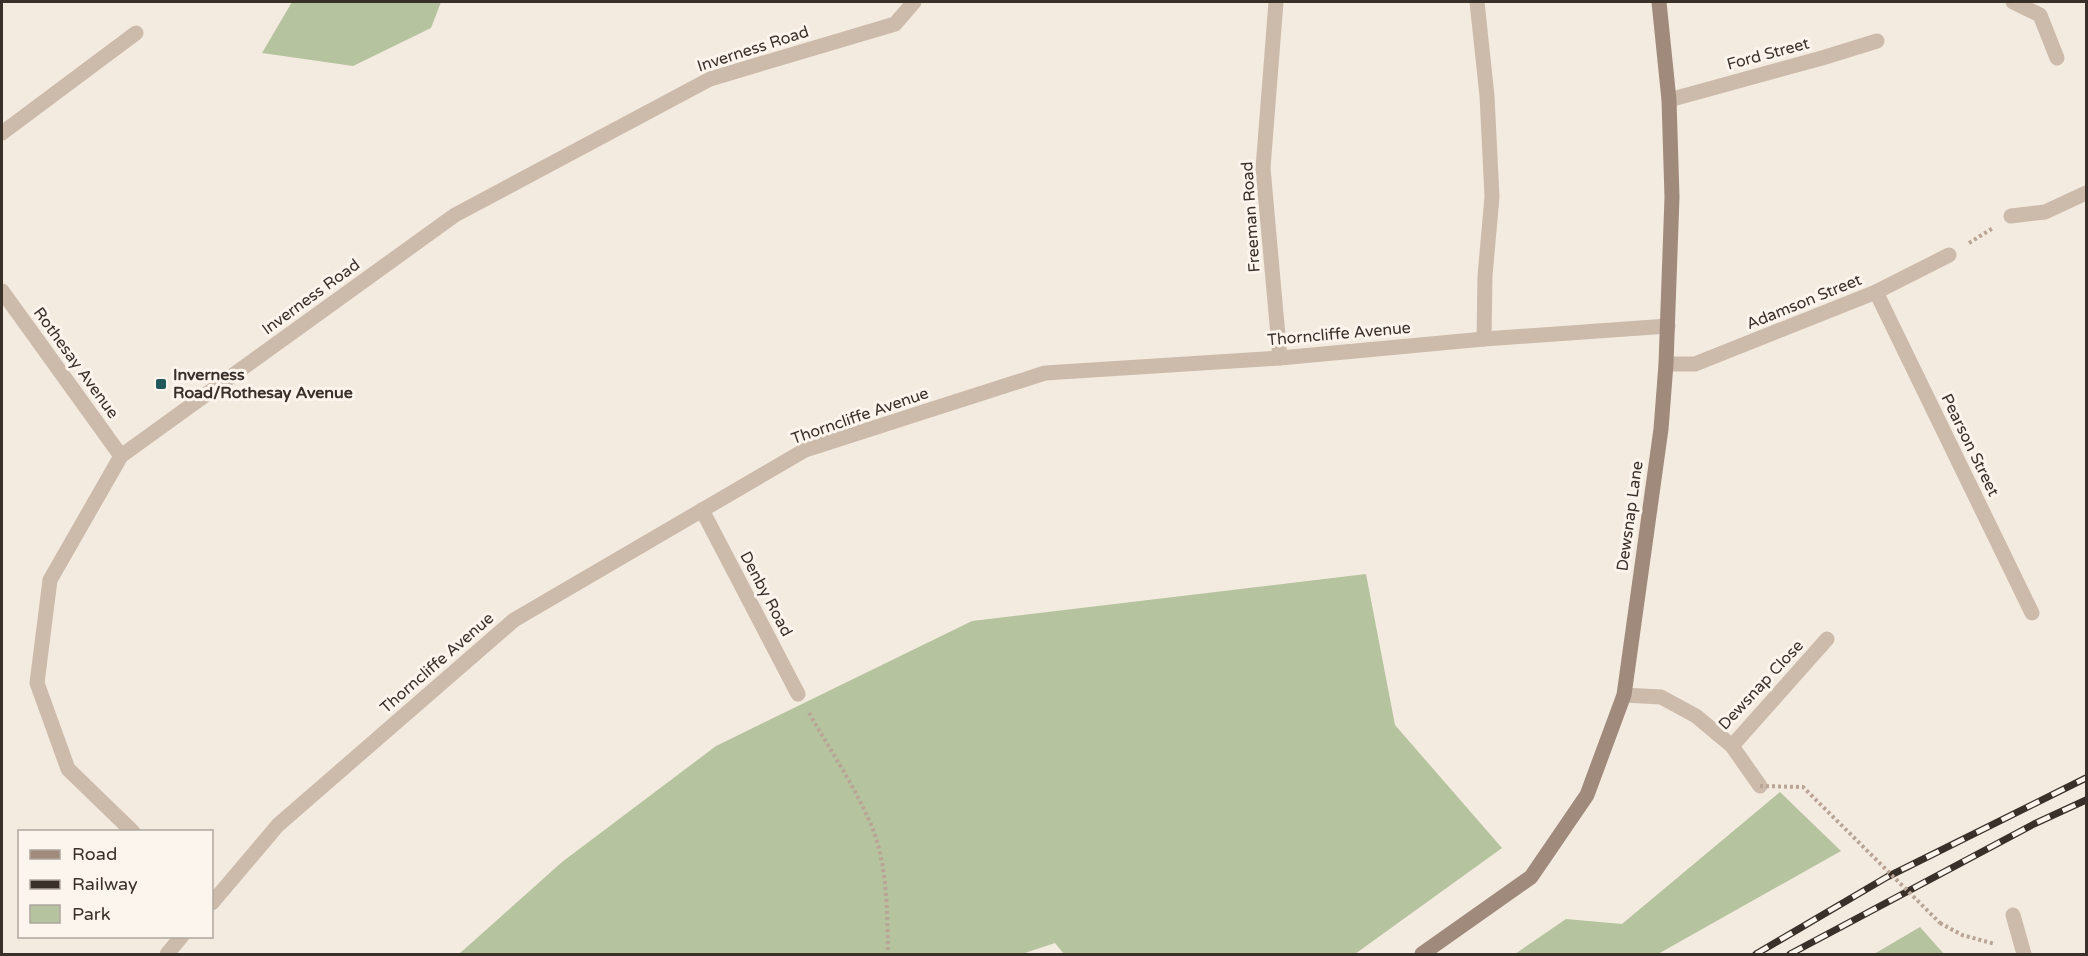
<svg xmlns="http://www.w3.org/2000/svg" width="2088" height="956" viewBox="0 0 2088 956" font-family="'Varela Round',sans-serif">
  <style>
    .green { fill: #b6c39f }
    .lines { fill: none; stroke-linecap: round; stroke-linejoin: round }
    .path { stroke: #b8a595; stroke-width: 4; stroke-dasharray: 3 3; stroke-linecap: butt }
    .lane { stroke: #ccbbab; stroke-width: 15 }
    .street { stroke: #ccbbab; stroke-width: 15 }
    .secondary { stroke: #a08a7c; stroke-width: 15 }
    .rail-casing { stroke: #3a302a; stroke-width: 7 }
    .rail { stroke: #fbf5ed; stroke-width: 4.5; stroke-dasharray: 14; stroke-linecap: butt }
    .path-bridge { stroke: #b8a595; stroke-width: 4; stroke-dasharray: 3 3; stroke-linecap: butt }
    .poi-dot { fill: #1f575d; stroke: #fbf5ed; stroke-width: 2 }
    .labels { text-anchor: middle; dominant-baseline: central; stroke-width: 6; stroke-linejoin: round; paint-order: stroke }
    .street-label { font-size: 16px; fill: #3a302a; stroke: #fbf5ed }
    .poi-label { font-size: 16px; font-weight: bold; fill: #3a302a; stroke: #fbf5ed; text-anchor: start }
  </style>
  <rect width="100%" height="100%" fill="#f4ebe0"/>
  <!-- green -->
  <g class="green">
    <polygon points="292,2 441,2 431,28 353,66 262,53"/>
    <polygon points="1366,574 1395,725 1502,848 1355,954 1064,954 1055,943 1022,954 459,954 562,862 716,746 972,621"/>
    <polygon points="1780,792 1841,851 1658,954 1515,954 1566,919 1622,924"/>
    <polygon points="1920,927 1944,954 1874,954"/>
  </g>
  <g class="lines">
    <!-- path -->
    <g class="path">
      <polyline points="1969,243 1993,228"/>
      <path d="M809 713C829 748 852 782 868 818 888 859 887 910 888 954"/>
      <polyline points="1940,923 1962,935 1995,944"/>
    </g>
    <!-- lane -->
    <polyline class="lane" points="1477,2 1487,96 1492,197 1485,276 1484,339"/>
    <!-- street -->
    <g class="street">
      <polyline points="1276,2 1263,168 1280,358"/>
      <polyline points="2013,2 2040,15 2057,58"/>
      <polyline points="1669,100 1822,58 1877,41"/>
      <polyline points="2,133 136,33"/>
      <polyline points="2011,216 2045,212 2086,193"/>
      <polyline points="2,291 121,456"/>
      <polyline points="1876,292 2032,613"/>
      <polyline points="1666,364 1695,364 1876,292 1949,255"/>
      <polyline points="702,510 798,694"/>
      <polyline points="1624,695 1661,697 1696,716 1732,746 1827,639"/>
      <polyline points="1732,746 1760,786"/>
      <polyline points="133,832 68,769 37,683 50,580 121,456 455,215 710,79 895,24 914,2"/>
      <polyline points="212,903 278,825 514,620 805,450 1045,373 1280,358 1484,339 1668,326"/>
      <polyline points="2013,915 2024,954"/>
      <polyline points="167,954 182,936"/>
    </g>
    <!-- secondary -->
    <polyline class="secondary" points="1422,954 1531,877 1587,795 1624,695 1661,429 1666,364 1672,197 1669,100 1659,2"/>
    <!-- rail casing -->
    <g class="rail-casing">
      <g id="rail">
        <polyline points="1756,954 1887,877 2086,778"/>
        <polyline points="1790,954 2034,824 2086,800"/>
      </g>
    </g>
    <!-- rail -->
    <use href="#rail" class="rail"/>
    <!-- path-bridge -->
    <polyline class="path-bridge" points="1760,786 1803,787 1940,923"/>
  </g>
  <!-- markers -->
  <rect class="poi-dot" x="155" y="378" width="12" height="12" rx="3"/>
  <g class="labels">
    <!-- street labels -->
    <g class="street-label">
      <text transform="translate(753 49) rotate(-18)">Inverness Road</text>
      <text transform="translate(1768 54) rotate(-15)">Ford Street</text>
      <text transform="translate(1251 217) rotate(-94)">Freeman Road</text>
      <text transform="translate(311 297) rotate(-36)">Inverness Road</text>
      <text transform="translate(1804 302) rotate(-22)">Adamson Street</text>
      <text transform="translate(1339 334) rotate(-5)">Thorncliffe Avenue</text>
      <text transform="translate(76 363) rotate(54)">Rothesay Avenue</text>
      <text transform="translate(860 416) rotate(-19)">Thorncliffe Avenue</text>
      <text transform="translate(1970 445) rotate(64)">Pearson Street</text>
      <text transform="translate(1630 516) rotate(-82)">Dewsnap Lane</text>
      <text transform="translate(766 594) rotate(62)">Denby Road</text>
      <text transform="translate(437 663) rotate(-41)">Thorncliffe Avenue</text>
      <text transform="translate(1761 685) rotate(-47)">Dewsnap Close</text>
    </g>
    <!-- poi labels -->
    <g class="poi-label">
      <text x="173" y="375">Inverness<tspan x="173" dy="18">Road/Rothesay Avenue</tspan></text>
    </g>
  </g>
  <!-- border -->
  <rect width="2088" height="956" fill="none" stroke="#3a302a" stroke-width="6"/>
  <!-- legend -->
  <rect x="18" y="830" width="195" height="108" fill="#fbf5ed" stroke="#aea69f" stroke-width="1.5"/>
  <rect x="30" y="850" width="30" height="9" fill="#a08a7c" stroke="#aea69f" stroke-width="1.5"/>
  <text x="72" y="860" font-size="18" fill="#3a302a">Road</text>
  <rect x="30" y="880" width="30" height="9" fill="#3a302a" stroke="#aea69f" stroke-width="1.5"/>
  <text x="72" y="890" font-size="18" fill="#3a302a">Railway</text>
  <rect x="30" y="905" width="30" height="18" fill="#b6c39f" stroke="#aea69f" stroke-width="1.5"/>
  <text x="72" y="920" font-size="18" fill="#3a302a">Park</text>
</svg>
